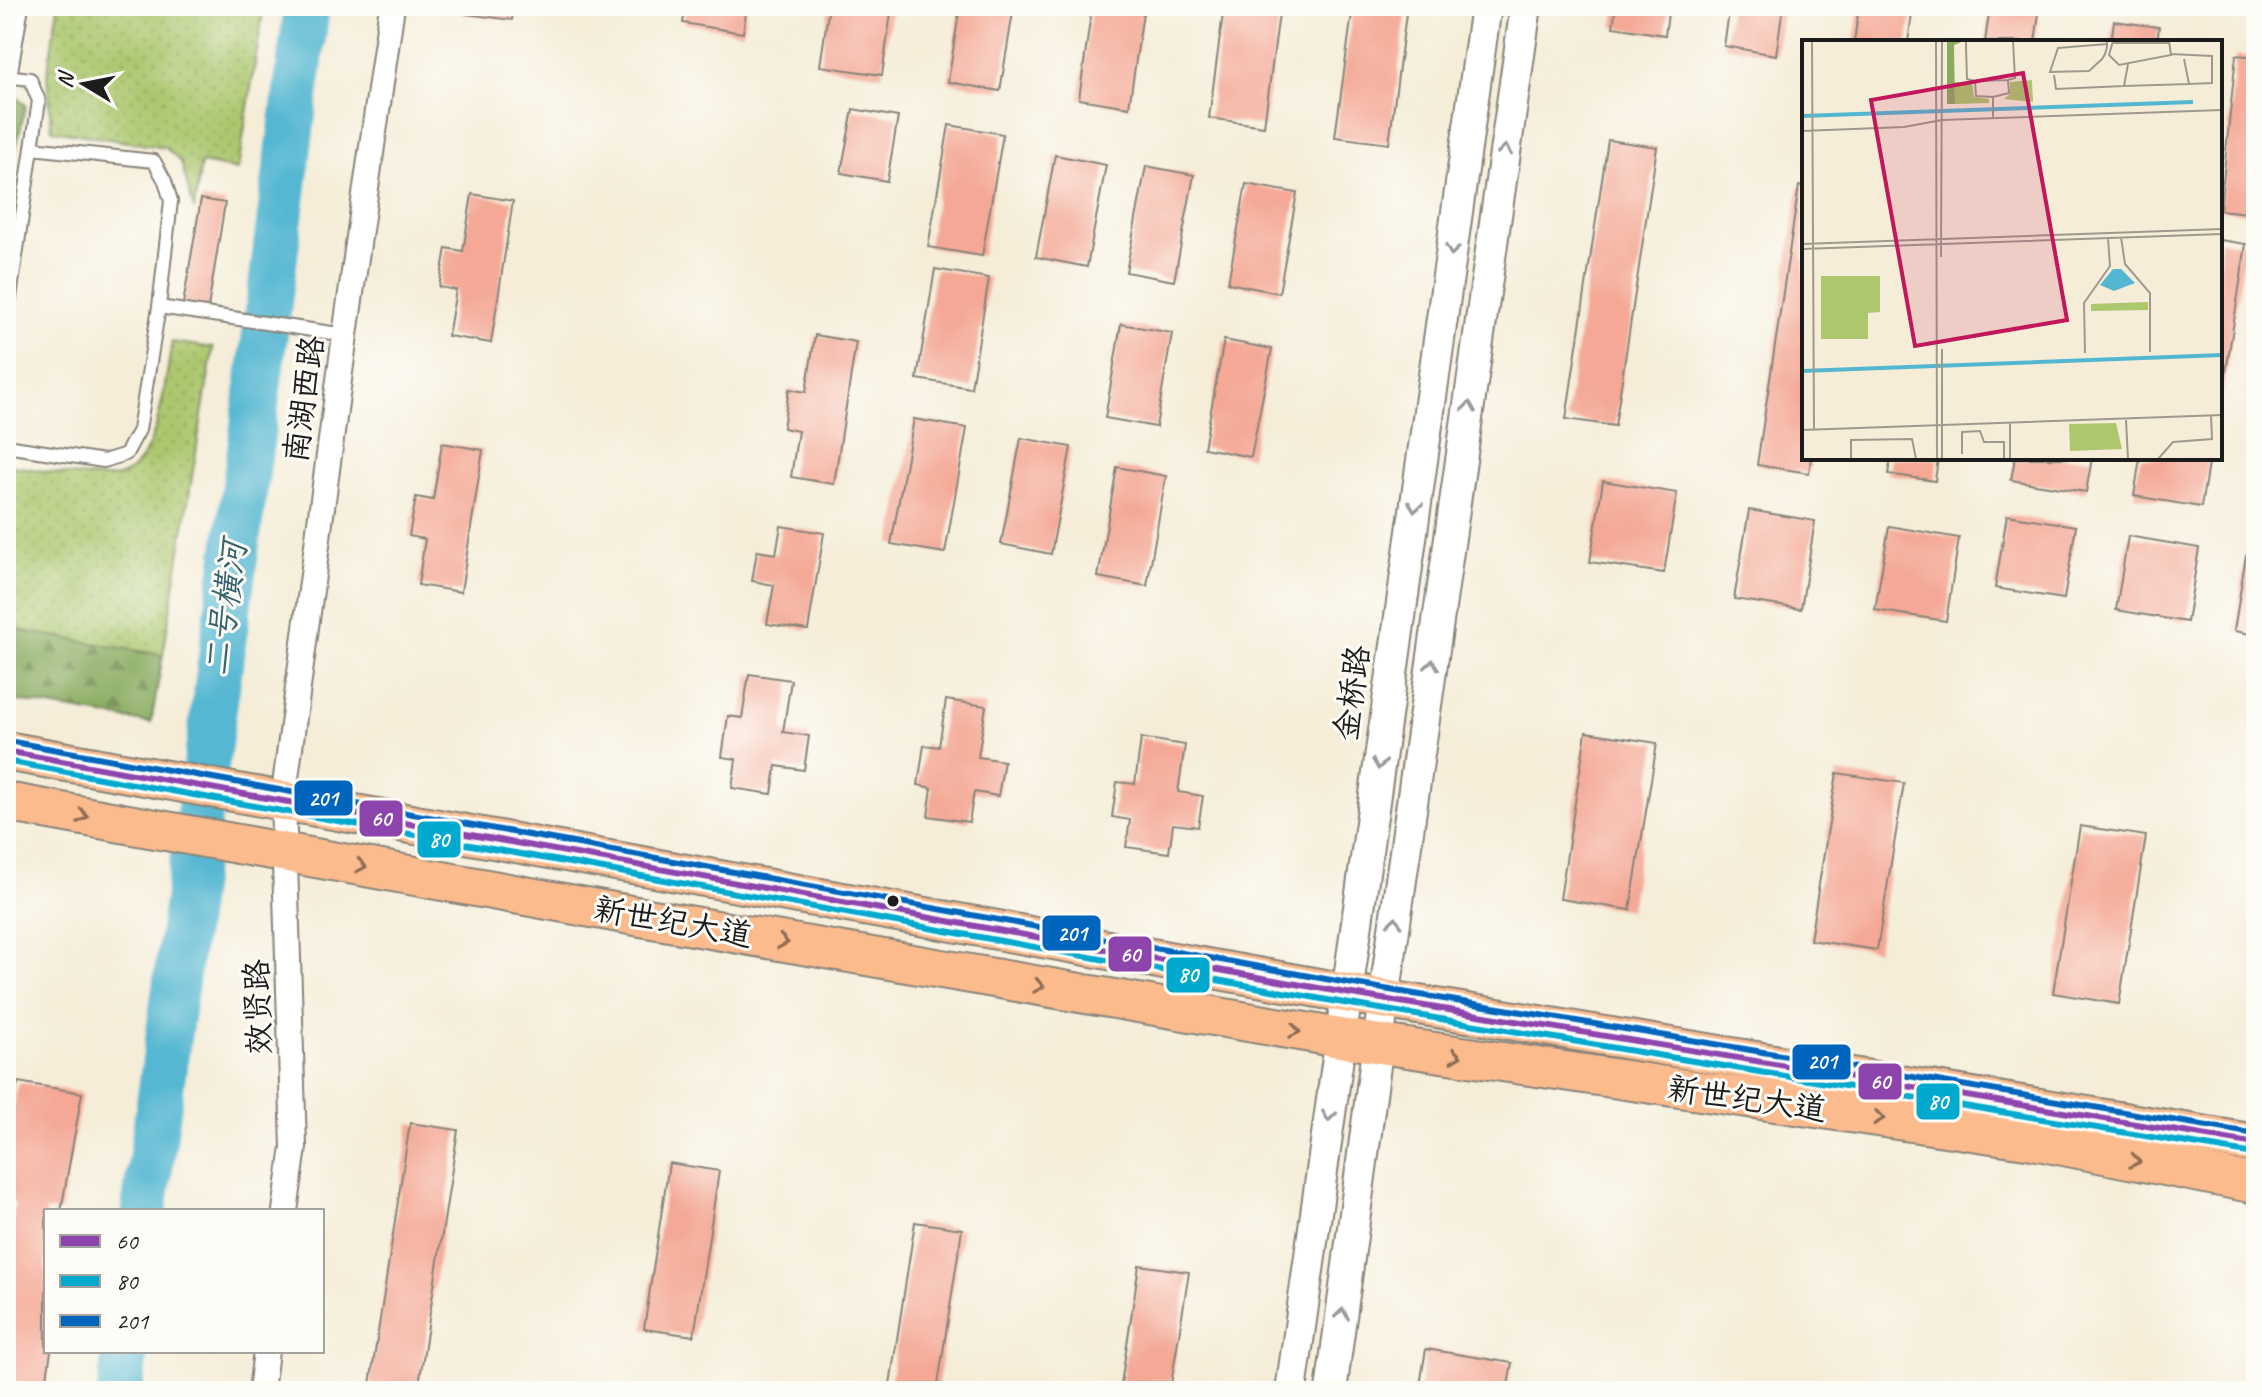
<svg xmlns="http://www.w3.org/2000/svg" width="2262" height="1397" viewBox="0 0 2262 1397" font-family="Caveat,'LXGW WenKai TC',sans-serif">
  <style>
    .forest { fill: url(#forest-firs); stroke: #52643e; stroke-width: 2 }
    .park { fill: url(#park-dots); stroke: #647245; stroke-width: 2 }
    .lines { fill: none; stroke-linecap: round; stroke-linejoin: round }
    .river { stroke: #54b7d2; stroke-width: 46 }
    .building { fill: #f4a895 }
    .service-casing { stroke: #88847a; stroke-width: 16 }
    .minor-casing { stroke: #88847a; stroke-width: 28 }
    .tertiary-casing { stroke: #88847a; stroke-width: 34 }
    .primary-casing { stroke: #88847a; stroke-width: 42 }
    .service { stroke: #fff; stroke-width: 12 }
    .minor { stroke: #fff; stroke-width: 24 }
    .tertiary { stroke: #fff; stroke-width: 30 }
    .primary { stroke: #fbbb8d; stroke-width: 38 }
    .bus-1-casing { stroke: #fdfcf7; stroke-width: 12 }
    .bus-2-casing { stroke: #fdfcf7; stroke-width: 12 }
    .bus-3-casing { stroke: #fdfcf7; stroke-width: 12 }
    .bus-1 { stroke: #8e44ad; stroke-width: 6 }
    .bus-2 { stroke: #00a9ce; stroke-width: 6 }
    .bus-3 { stroke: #0065bd; stroke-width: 6 }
    .oneway { stroke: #999 }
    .oneway2 { stroke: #8c6c54 }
    .bus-dot { fill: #1c1c1c; stroke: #fdfcf7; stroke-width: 3 }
    .labels { text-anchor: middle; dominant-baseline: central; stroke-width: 6; stroke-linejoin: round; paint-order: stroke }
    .street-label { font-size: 32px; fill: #1c1c1c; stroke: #fdfcf7 }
    .water-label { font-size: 34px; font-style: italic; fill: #35626e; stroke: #fdfcf7 }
    .inset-river { fill: none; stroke: #54b7d2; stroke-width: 4 }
    .inset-road { fill: none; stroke: #9e998d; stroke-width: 2 }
    .view { fill: #c2185b; fill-opacity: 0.15; stroke: #c2185b; stroke-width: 4 }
    .inset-edge { fill: none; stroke: #1c1c1c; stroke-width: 4 }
    .line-badge { stroke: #fdfcf7; stroke-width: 3 }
    .badge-label { font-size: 22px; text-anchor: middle; font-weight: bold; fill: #fff }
  </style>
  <defs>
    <pattern id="forest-firs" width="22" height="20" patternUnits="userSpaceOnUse" patternTransform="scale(2)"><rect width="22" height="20" fill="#89ac61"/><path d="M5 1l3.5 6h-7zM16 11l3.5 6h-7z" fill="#6f8b4f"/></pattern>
    <pattern id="park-dots" width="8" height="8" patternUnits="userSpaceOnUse" patternTransform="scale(2)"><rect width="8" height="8" fill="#acc76e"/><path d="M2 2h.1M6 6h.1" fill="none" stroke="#93aa5f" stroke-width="1.8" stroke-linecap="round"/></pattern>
  </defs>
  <rect width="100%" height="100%" fill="#fdfcf7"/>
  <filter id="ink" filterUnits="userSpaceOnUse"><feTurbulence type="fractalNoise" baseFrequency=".0125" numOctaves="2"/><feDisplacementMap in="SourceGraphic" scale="16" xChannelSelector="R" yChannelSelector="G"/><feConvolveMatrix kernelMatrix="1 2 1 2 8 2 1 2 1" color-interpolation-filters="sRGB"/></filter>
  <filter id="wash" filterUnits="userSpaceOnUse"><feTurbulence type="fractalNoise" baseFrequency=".006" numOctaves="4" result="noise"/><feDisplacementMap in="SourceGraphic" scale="32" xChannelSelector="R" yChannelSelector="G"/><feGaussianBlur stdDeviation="1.8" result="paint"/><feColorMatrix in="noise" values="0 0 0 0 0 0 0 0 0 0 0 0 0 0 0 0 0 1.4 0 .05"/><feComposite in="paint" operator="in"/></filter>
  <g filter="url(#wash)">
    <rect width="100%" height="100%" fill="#f5edd8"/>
    <!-- forest -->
    <g class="forest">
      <polygon points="6,96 17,97 26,105 14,158 6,171"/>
      <polygon points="6,628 163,655 151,723 6,699"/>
    </g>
    <!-- park -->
    <g class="park">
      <polygon points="58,6 264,6 238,170 201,163 194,210 181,162 166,148 52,130 47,76"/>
      <path d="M172 342 213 348 163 655 6 628V465C36 469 81 479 110 478 159 477 165 379 172 342Z"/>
    </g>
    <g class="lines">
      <!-- river -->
      <g class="river">
        <polyline points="144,1211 252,435 307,6"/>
        <polyline points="120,1391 125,1351"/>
      </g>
    </g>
    <g id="blocks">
      <!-- building -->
      <g class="building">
        <polygon points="466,6 514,6 512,20 465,14"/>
        <polygon points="686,6 747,6 743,33 683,23"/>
        <polygon points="829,6 892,6 882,75 820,66"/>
        <polygon points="960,6 1014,6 1000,91 948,82"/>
        <polygon points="1092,6 1144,6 1129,107 1079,99"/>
        <polygon points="1224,6 1280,6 1264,126 1209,118"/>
        <polygon points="1353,6 1407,6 1389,144 1335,137"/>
        <polygon points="1616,6 1669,6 1665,35 1613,27"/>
        <polygon points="1730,6 1783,6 1776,55 1724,46"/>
        <polygon points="1859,6 1913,6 1908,42 1854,42"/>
        <polygon points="1990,6 2040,6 2035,42 1985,42"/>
        <polygon points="2114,21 2159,27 2157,42 2111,42"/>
        <polygon points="2236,55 2256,57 2256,214 2220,210"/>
        <polygon points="853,109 898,117 887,181 841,173"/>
        <polygon points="949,125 1003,134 982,256 928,247"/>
        <polygon points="1608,140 1657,147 1615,426 1566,419"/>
        <polygon points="1055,155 1106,165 1087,267 1036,257"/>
        <polygon points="1146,166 1194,175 1174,281 1126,272"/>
        <polygon points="1246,184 1297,193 1279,293 1228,283"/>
        <polygon points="1799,186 1804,187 1804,458 1811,458 1809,473 1757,465"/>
        <polygon points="472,194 513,201 491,343 448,336 456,290 439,287 446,248 463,251"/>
        <polygon points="201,199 225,203 208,308 183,304"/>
        <polygon points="2220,240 2246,244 2222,398 2220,398"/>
        <polygon points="935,269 989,278 971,388 917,379"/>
        <polygon points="1121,324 1172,333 1156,427 1105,418"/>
        <polygon points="815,335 856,342 834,484 791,477 798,431 783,428 789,389 806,392"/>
        <polygon points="1224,340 1272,349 1251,457 1204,448"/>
        <polygon points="914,419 967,428 945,553 891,544"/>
        <polygon points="1021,438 1071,447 1051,554 1001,544"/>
        <polygon points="442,443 483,450 461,592 418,585 425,539 409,536 416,497 433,500"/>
        <polygon points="1891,458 1938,458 1935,481 1888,474"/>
        <polygon points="2015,458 2092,458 2086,492 2011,480"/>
        <polygon points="2140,458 2209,458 2201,507 2134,496"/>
        <polygon points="1117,467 1166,476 1147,586 1098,577"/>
        <polygon points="1603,481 1677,493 1664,573 1590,562"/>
        <polygon points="1749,510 1815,521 1801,609 1734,599"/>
        <polygon points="2007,515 2076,526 2064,599 1995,588"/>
        <polygon points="781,526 824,533 808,630 767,624 774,585 752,581 757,551 776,554"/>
        <polygon points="1889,526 1959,538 1946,621 1875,610"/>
        <polygon points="2128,536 2199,548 2187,622 2116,610"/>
        <polygon points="2246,555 2256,557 2256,635 2234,631"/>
        <polygon points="749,674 791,680 783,732 809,736 804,770 776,766 772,794 732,788 736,759 722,757 728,716 742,718"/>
        <polygon points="946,700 986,706 978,757 1004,761 998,796 974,792 969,822 928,816 932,788 918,785 924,745 939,747"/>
        <polygon points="1586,732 1657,743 1630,910 1560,899"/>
        <polygon points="1141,738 1185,745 1178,792 1203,796 1198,827 1173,824 1169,853 1126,847 1130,820 1112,817 1117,782 1135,784"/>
        <polygon points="1837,773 1904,783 1877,950 1810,940"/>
        <polygon points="2080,826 2146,836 2119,1004 2053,993"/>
        <polygon points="18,1082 82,1093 61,1211 46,1211 46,1351 51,1351 45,1391 6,1391 6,1261 15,1203 6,1201 6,1153"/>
        <polygon points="410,1123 458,1130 418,1391 369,1391"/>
        <polygon points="669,1163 719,1171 694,1336 644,1329"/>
        <polygon points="915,1222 962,1229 937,1391 889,1391"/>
        <polygon points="1139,1265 1189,1272 1170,1391 1120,1391"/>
        <polygon points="1426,1349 1512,1363 1507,1391 1419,1391"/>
      </g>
    </g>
  </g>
  <g filter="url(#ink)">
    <use href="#blocks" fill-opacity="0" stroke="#88847a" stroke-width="2"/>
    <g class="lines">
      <!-- service casing -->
      <g class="service-casing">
        <g id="service">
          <polyline points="6,76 30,79 39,101 32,148"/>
          <polyline points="10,77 22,6"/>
          <polyline points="159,307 345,335"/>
          <polyline points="6,324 32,148 154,161 165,181 171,201 159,307 139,430 126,454 104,461 6,446"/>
        </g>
      </g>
      <!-- minor casing -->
      <g class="minor-casing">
        <g id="minor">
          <polyline points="285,1211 294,1147 283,800 345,335 392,6"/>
          <polyline points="261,1391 266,1351"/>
        </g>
      </g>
      <!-- tertiary casing -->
      <g class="tertiary-casing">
        <g id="tertiary">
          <polyline points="1291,1391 1486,6"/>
          <polyline points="1331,1391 1384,999 1526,6"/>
        </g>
      </g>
      <!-- primary casing -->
      <g class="primary-casing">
        <g id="primary">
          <polyline points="6,751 1346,993 2256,1144"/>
          <polyline points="6,802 647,918 1340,1038 2033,1140 2256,1184"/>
        </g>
      </g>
      <!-- service -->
      <use href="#service" class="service"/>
      <!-- minor -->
      <use href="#minor" class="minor"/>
      <!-- tertiary -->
      <use href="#tertiary" class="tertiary"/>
      <!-- primary -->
      <use href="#primary" class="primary"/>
      <!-- bus-1 casing -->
      <g class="bus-1-casing">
        <polyline id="bus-1" points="6,751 1346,993 2256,1144"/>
      </g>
      <!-- bus-2 casing -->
      <g class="bus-2-casing">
        <polyline id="bus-2" points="6,761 1344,1003 2254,1154"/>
      </g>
      <!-- bus-3 casing -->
      <g class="bus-3-casing">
        <polyline id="bus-3" points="8,741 1348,983 2256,1134"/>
      </g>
      <!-- bus-1 -->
      <use href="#bus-1" class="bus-1"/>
      <!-- bus-2 -->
      <use href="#bus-2" class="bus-2"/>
      <!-- bus-3 -->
      <use href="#bus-3" class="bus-3"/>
    </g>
    <!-- one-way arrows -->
    <defs><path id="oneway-chevron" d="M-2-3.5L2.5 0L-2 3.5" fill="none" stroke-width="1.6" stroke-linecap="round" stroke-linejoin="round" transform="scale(2)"/></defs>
    <g class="oneway">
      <use href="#oneway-chevron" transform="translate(1505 150) rotate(-82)"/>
      <use href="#oneway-chevron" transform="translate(1452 250) rotate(98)"/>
      <use href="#oneway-chevron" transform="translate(1469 407) rotate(-82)"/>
      <use href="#oneway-chevron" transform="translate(1415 507) rotate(98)"/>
      <use href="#oneway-chevron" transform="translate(1432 665) rotate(-82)"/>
      <use href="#oneway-chevron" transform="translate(1379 764) rotate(98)"/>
      <use href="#oneway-chevron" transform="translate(1395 922) rotate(-82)"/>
      <use href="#oneway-chevron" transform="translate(1329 1116) rotate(98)"/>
      <use href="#oneway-chevron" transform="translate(1342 1314) rotate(-82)"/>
    </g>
    <g class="oneway2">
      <use href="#oneway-chevron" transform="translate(83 816) rotate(10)"/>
      <use href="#oneway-chevron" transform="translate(361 866) rotate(10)"/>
      <use href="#oneway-chevron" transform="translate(783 942) rotate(10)"/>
      <use href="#oneway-chevron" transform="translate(1039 986) rotate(10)"/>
      <use href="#oneway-chevron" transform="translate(1295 1031) rotate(10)"/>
      <use href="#oneway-chevron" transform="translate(1456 1056) rotate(8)"/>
      <use href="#oneway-chevron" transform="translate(1879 1118) rotate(8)"/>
      <use href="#oneway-chevron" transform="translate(2135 1161) rotate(11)"/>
    </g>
  </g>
  <!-- markers -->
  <circle class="bus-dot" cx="893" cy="901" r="7"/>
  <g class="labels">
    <!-- street labels -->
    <g class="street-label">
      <text transform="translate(304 399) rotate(-82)">南湖西路</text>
      <text transform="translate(1352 693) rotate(-82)">金桥路</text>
      <text transform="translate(673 922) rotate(10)">新世纪大道</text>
      <text transform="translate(258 1007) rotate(-92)">效贤路</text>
      <text transform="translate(1747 1099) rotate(8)">新世纪大道</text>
    </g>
    <!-- water labels -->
    <g class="water-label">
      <text transform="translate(225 608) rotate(-82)">二号横河</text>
    </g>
  </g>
  <!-- overview -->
  <g transform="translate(1802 40)">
    <rect width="420" height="420" fill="#f5edd8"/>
    <path d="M19 236H78V272L66 273V299H19ZM346 262V270L289 271V264ZM314 383 320 409 268 411 267 384Z" fill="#acc76e"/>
    <path d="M145 1H162L152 5 153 64H145Z" fill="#89ac61"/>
    <path d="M230 40 231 62 202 59 208 54V42ZM153 42H170L172 57 187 59V63L153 64Z" fill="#acc76e"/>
    <path d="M311 229H319L333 243 312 251 298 245Z" fill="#54b7d2"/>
    <path class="inset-river" d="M0 76 391 62M0 331 420 315"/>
    <path class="inset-road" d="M10 1 12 389M134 1 135 419M172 1H164V7L165 39 173 41M311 1 307 15 317 25 369 15 367 1M311 3H368M305 4 256 8 248 32 287 31 300 19 303 14 305 7V1M369 14 410 16V43L387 44 382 19M326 24 322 46 387 44M252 35 254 49 322 46M206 40 213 38 211 1M191 57 207 53 206 40 173 41 174 56 191 57V77M0 91 102 87 140 80 420 70M319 197 323 224 348 253V312M0 204 420 189M0 209 420 194M139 217 140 1M140 309V419M283 313 282 263 308 226 306 198M324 380 326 419M0 390 420 375M160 414V392L178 391 182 402H202V419M49 419V400L110 399 114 419M208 419V383M356 419 371 402 410 399 409 375"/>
    <path class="view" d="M221 33 265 280 113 306 69 60Z"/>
    <rect width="420" height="420" class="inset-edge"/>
  </g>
  <g class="line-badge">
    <rect x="293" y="779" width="61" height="38" rx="8" fill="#0065bd"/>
    <rect x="358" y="799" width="46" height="39" rx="8" fill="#8e44ad"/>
    <rect x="416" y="820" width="46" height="39" rx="8" fill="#00a9ce"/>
    <rect x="1041" y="914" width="61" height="38" rx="8" fill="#0065bd"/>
    <rect x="1107" y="935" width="46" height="38" rx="8" fill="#8e44ad"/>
    <rect x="1165" y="956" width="46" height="38" rx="8" fill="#00a9ce"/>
    <rect x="1791" y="1043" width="61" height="38" rx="8" fill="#0065bd"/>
    <rect x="1857" y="1062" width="46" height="39" rx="8" fill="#8e44ad"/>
    <rect x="1915" y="1082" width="46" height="39" rx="8" fill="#00a9ce"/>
  </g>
  <g class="badge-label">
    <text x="323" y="806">201</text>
    <text x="381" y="826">60</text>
    <text x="439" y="847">80</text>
    <text x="1072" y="941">201</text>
    <text x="1130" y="962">60</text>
    <text x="1188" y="982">80</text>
    <text x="1822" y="1069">201</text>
    <text x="1880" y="1089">60</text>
    <text x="1938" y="1109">80</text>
  </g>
  <!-- margin -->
  <rect width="2262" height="1397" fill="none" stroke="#fdfcf7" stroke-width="32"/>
  <!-- legend -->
  <rect x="44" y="1209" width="280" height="144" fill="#fdfcf7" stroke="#a3a29f" stroke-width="2"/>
  <rect x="60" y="1235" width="40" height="12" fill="#8e44ad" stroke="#a3a29f" stroke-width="2"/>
  <text x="116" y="1249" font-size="24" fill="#1c1c1c">60</text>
  <rect x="60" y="1275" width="40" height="12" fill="#00a9ce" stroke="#a3a29f" stroke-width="2"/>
  <text x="116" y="1289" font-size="24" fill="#1c1c1c">80</text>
  <rect x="60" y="1315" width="40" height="12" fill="#0065bd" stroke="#a3a29f" stroke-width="2"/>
  <text x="116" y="1329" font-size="24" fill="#1c1c1c">201</text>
  <!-- north arrow -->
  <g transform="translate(84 84) rotate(280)" stroke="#fdfcf7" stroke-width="6" paint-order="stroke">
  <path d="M0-6L14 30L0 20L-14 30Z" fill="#1c1c1c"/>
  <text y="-12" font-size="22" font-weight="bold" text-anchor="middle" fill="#1c1c1c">N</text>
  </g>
</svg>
